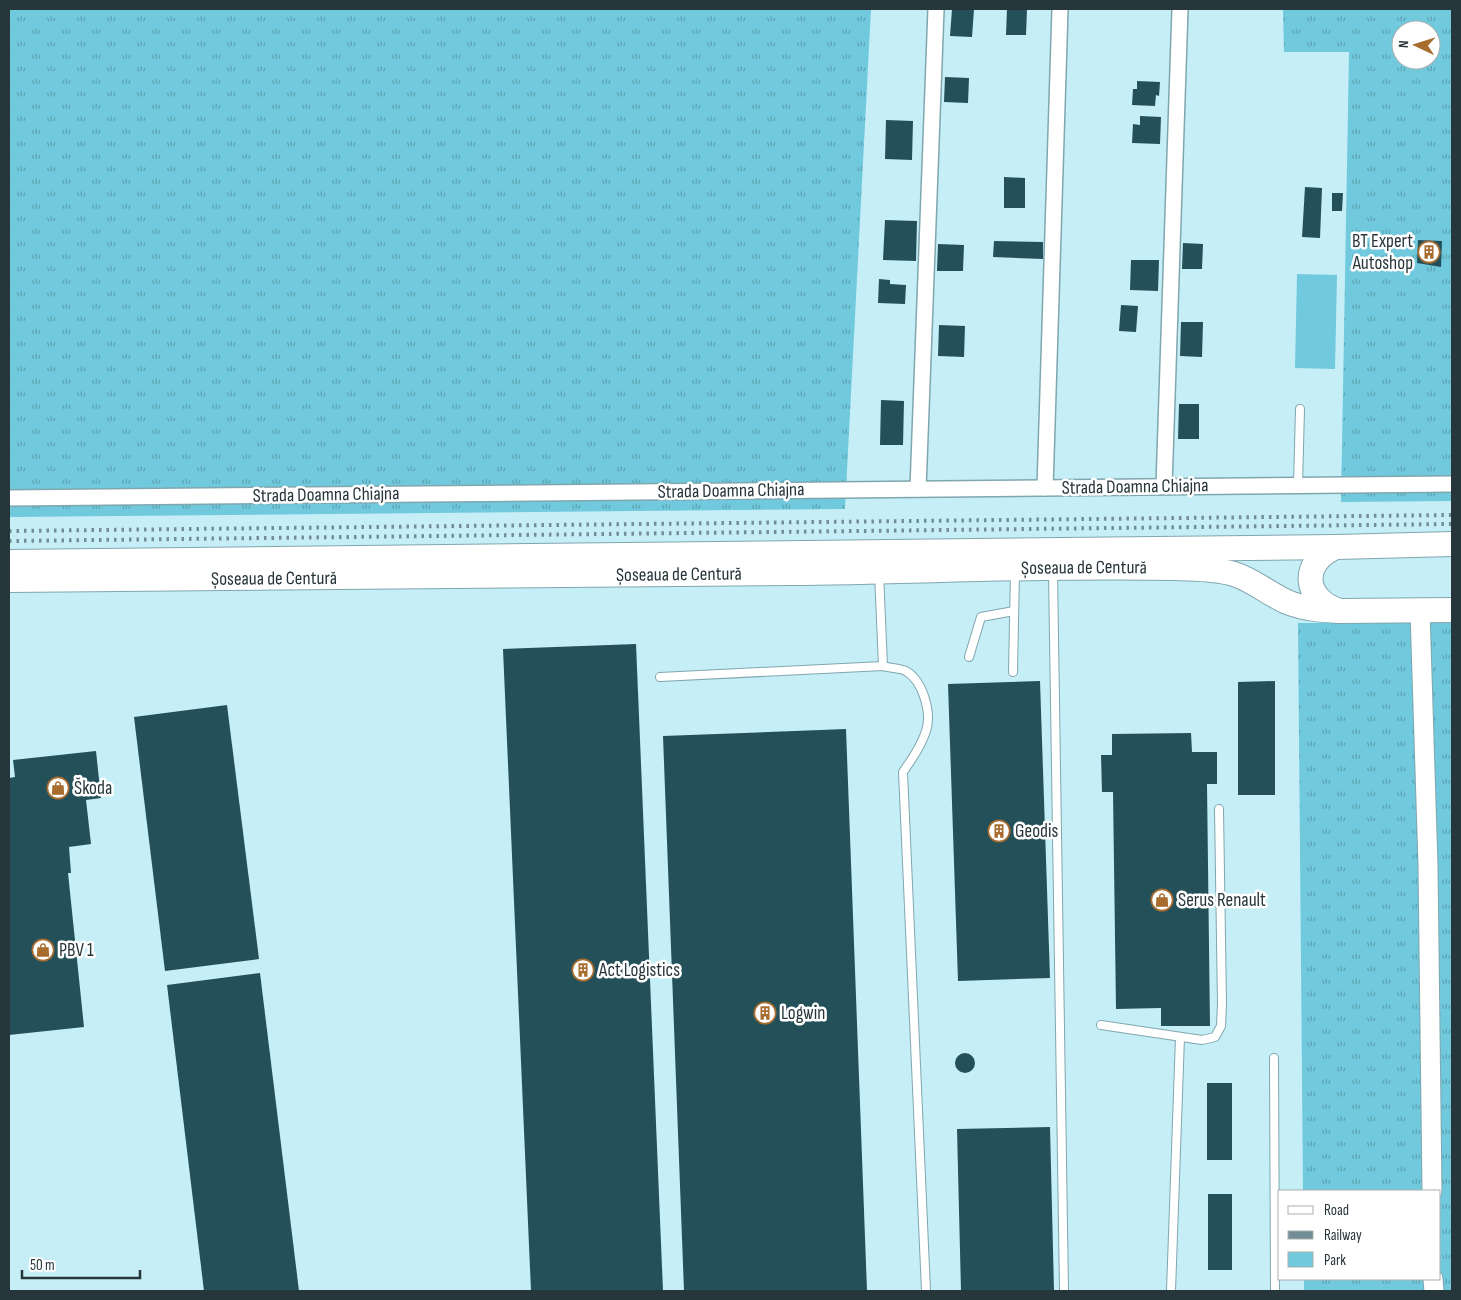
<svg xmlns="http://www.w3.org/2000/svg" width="1461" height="1300" viewBox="0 0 1461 1300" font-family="'Sofia Sans Condensed',sans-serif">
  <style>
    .grass { fill: url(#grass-tufts); fill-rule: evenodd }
    .park { fill: #70c9dc }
    .building { fill: #245059 }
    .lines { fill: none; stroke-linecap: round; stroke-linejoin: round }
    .service-casing { stroke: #80a6ae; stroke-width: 10 }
    .minor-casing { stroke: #80a6ae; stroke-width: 18 }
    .tertiary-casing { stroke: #80a6ae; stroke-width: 21 }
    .primary-casing { stroke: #80a6ae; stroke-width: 26 }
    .service { stroke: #fff; stroke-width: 8 }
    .minor { stroke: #fff; stroke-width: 15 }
    .tertiary { stroke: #fff; stroke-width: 19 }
    .primary { stroke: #fff; stroke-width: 24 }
    .rail { stroke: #738d94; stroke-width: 4; stroke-dasharray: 2.5 5; stroke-linecap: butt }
    .labels { text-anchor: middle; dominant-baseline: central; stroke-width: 5; stroke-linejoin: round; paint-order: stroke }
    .poi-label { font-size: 19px; fill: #27363a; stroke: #fff; text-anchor: start }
    .street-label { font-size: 19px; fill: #27363a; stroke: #fff }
  </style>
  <defs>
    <pattern id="grass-tufts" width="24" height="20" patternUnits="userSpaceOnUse" patternTransform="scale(1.25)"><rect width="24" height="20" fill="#70c9dc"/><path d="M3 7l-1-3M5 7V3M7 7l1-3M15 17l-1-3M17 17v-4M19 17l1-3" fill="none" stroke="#5ca4b3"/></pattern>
  </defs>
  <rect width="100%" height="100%" fill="#c6eef7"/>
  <!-- grass -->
  <g class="grass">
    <polygon points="9,9 871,9 845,509 9,517"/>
    <path d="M1283 9H1452V501L1341 502 1349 52H1284ZM1401 30H1431V60H1401Z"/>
    <polygon points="1298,623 1452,623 1452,1291 1304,1291 1304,1279 1440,1279 1440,1191 1303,1191"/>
  </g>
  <!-- park -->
  <polygon class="park" points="1297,274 1337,275 1335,369 1295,368"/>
  <!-- building -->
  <g class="building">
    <polygon points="952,9 974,9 972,37 950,36"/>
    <polygon points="1007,9 1027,9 1026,35 1006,35"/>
    <polygon points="945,77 969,78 968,103 944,102"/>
    <polygon points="1137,81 1160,82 1159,96 1156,95 1155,106 1132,105 1133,89 1137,89"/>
    <polygon points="1140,116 1161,117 1160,144 1132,143 1133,124 1140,125"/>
    <polygon points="886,120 913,121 912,160 885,159"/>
    <polygon points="1004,177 1025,178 1025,208 1004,208"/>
    <polygon points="1305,187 1322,188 1320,238 1302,237"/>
    <polygon points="1332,193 1343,193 1342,211 1332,211"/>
    <polygon points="885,220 917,221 916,261 883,260"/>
    <polygon points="1418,240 1442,241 1441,267 1417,263"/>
    <polygon points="994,241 1043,242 1043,259 993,257"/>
    <polygon points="1183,243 1203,244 1202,269 1182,269"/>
    <polygon points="938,244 964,245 963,271 937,271"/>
    <polygon points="1131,260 1159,260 1158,291 1130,290"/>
    <polygon points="879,279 890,280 890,284 906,285 905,304 878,303"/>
    <polygon points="1121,305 1138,306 1136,332 1119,331"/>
    <polygon points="1181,322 1203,322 1202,357 1180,356"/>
    <polygon points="939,325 965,326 964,357 938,356"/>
    <polygon points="881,400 904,401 903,445 880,445"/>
    <polygon points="1179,404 1199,404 1199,439 1178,439"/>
    <polygon points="636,644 663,1291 531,1291 503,649"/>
    <polygon points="1040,681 1050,978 958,981 948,684"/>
    <polygon points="1275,681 1275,795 1238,795 1238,682"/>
    <polygon points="227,705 259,959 165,971 134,717"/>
    <polygon points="846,729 867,1291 684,1291 663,736"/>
    <polygon points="1191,733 1192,752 1217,752 1217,784 1207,784 1210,1026 1161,1026 1161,1008 1116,1009 1113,792 1102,792 1101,755 1112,755 1112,734"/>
    <polygon points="96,751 101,798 86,800 91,844 69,847 71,873 68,873 84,1027 9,1035 9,778 15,777 13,760"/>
    <polygon points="260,973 299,1291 204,1291 167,985"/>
    <circle cx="965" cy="1063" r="10"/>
    <rect x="1207" y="1083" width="25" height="77"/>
    <polygon points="1050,1127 1054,1291 961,1291 957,1129"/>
    <rect x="1208" y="1194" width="24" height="76"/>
  </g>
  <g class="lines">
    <!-- service casing -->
    <g class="service-casing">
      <g id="service">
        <polyline points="1298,485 1300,409"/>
        <polyline points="1053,571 1064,1291"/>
        <polyline points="879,573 883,666"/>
        <polyline points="969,657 981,617 1014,611"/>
        <polyline points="1013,672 1015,571"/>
        <path d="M660 677 883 666C889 668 900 668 906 671 923 681 932 713 926 731 921 746 912 759 903 772L926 1291"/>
        <polyline points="1101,1025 1202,1040 1215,1037 1221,1026 1222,1004 1219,809"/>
        <polyline points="1274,1058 1275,1291"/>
        <polyline points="1171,1291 1180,1037"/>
      </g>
    </g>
    <!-- minor casing -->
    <g class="minor-casing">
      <g id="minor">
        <polyline points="1164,486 1180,9"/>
        <polyline points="1045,488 1060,9"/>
        <polyline points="918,489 936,9"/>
        <polyline points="9,498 1452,484"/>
      </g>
    </g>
    <!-- tertiary casing -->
    <g class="tertiary-casing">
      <g id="tertiary">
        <polyline points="1420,611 1428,865 1432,1191"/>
        <polyline points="1433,1279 1434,1291"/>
      </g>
    </g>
    <!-- primary casing -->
    <g class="primary-casing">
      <g id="primary">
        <path d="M1452 544 1336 547C1300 562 1303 600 1340 611L1452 610"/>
        <polyline points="9,562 1336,547"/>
        <path id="s1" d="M9 580C269 579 529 576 790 573 918 572 1046 565 1174 568 1193 569 1214 568 1234 574 1253 580 1269 594 1287 602 1304 609 1322 610 1340 611"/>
      </g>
    </g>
    <!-- service -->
    <use href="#service" class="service"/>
    <!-- minor -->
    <use href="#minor" class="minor"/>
    <!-- tertiary -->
    <use href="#tertiary" class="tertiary"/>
    <!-- primary -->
    <use href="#primary" class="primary"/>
    <!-- rail -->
    <g class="rail">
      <polyline points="9,531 1452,515"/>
      <polyline points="9,541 1452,524"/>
    </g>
  </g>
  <!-- icons -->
  <defs>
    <g id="building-ring" transform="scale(1.125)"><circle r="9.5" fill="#fff" stroke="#a86c2f" stroke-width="1.5"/><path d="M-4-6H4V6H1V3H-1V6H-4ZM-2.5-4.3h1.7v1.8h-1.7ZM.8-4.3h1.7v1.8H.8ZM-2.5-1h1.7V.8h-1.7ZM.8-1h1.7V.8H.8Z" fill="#a86c2f"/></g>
    <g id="shop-ring" transform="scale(1.125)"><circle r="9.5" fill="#fff" stroke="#a86c2f" stroke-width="1.5"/><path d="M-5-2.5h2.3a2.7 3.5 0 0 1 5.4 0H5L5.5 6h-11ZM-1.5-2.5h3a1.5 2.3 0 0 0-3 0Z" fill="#a86c2f"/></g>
  </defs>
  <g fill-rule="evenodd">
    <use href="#building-ring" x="1429" y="252"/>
    <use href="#shop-ring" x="58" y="788"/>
    <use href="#building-ring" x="999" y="831"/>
    <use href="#shop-ring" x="1162" y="900"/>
    <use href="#shop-ring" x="43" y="950"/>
    <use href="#building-ring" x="583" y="970"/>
    <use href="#building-ring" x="765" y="1013"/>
  </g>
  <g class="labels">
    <!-- poi labels -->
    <g class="poi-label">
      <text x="1413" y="241" text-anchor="end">BT Expert<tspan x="1413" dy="22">Autoshop</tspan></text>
      <text x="74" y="788">Škoda</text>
      <text x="1015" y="831">Geodis</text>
      <text x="1178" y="900">Serus Renault</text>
      <text x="59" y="950">PBV 1</text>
      <text x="599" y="970">Act Logistics</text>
      <text x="781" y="1013">Logwin</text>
    </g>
    <!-- street labels -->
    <g class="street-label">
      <text transform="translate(1135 487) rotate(-1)">Strada Doamna Chiajna</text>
      <text transform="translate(731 491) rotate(-1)">Strada Doamna Chiajna</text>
      <text transform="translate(326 495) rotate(-1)">Strada Doamna Chiajna</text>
      <text stroke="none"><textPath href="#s1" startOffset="1075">Șoseaua de Centură</textPath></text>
      <text stroke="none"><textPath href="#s1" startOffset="670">Șoseaua de Centură</textPath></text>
      <text stroke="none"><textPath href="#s1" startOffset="265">Șoseaua de Centură</textPath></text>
    </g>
  </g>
  <!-- border -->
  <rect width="1461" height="1300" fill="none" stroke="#27363a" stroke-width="20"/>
  <!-- legend -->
  <rect x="1278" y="1190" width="162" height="90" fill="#ffffff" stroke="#a9afb0"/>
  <rect x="1288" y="1206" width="25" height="8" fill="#ffffff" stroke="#a9afb0"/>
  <text x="1324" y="1215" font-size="15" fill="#27363a">Road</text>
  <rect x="1288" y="1231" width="25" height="8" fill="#738d94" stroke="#a9afb0"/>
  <text x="1324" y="1240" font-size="15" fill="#27363a">Railway</text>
  <rect x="1288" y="1252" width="25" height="15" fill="#70c9dc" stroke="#a9afb0"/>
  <text x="1324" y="1265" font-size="15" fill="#27363a">Park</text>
  <!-- north arrow -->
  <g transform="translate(1416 45) rotate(274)"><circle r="24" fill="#ffffff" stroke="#a9afb0"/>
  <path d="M0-4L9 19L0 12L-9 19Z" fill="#a86c2f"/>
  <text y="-8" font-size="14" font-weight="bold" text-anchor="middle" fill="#27363a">N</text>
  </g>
  <!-- scale -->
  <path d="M22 1270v8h118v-8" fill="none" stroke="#27363a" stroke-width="2.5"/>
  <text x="30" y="1270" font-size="15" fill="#27363a" stroke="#ffffff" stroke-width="4" paint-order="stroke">50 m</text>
</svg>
